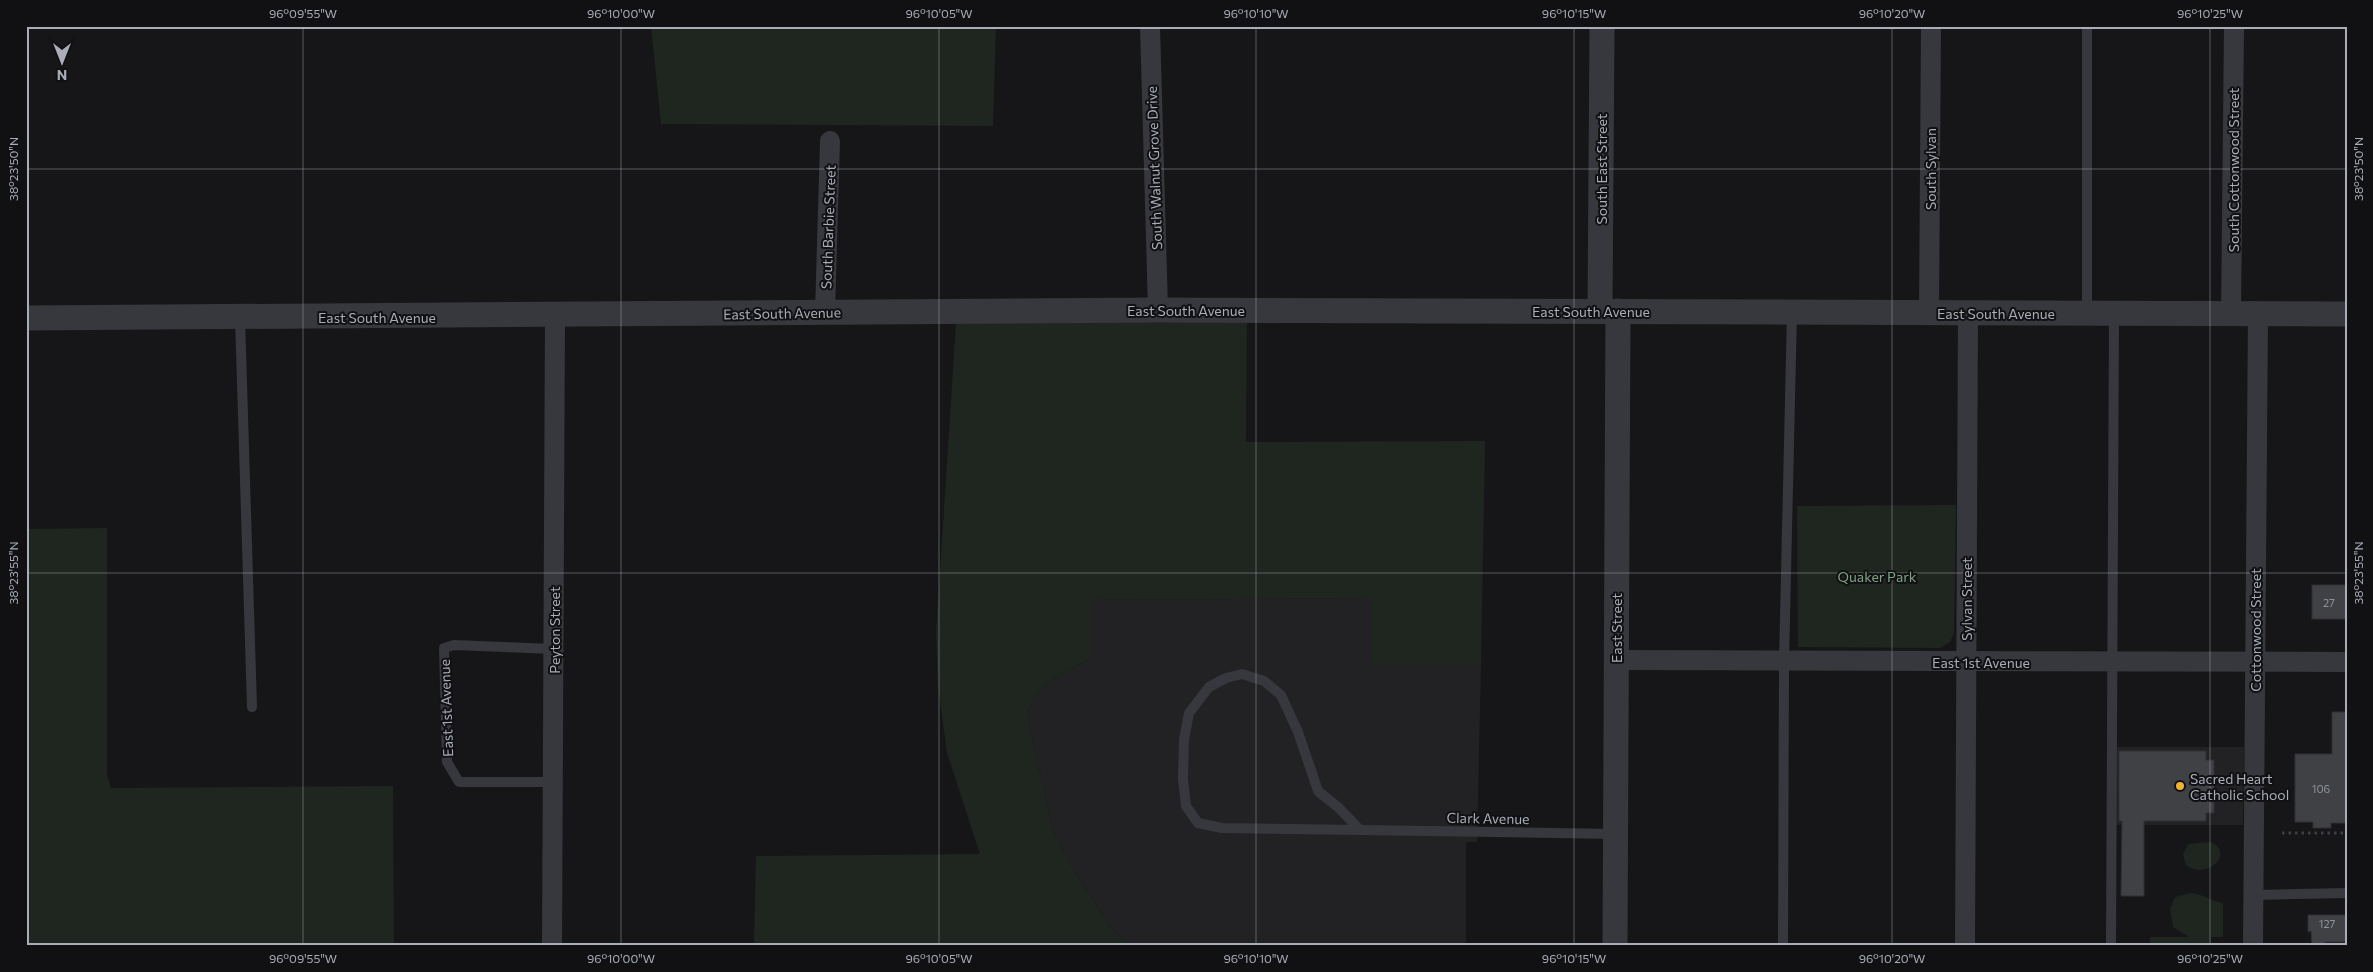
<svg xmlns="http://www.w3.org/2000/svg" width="2373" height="972" viewBox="0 0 2373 972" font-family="Commissioner,sans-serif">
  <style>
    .built { fill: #222225 }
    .green { fill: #1e261f }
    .building { fill: #404145; stroke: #303034 }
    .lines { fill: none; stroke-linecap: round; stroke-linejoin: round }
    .path { stroke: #3d3f44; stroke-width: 3; stroke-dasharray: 2.5 4; stroke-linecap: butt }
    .service { stroke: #37383d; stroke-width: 10 }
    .minor { stroke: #37383d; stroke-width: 20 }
    .tertiary { stroke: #37383d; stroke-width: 25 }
    .ticks { fill: none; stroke: #a8adb8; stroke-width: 1; stroke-opacity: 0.45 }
    .poi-dot { fill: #f2b134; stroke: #111113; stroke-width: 2 }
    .labels { text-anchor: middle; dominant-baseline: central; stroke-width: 4; stroke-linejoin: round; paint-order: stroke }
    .number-label { font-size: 11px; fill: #8e929b }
    .street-label { font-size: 14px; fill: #a8adb8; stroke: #111113 }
    .park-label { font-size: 14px; fill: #7fa381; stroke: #111113 }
    .poi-label { font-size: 14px; fill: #a8adb8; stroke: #111113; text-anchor: start }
    .neatline { fill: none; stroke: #a8adb8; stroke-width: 2 }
    .ticks-label { font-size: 12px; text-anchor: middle; fill: #a8adb8 }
  </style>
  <rect width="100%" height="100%" fill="#161618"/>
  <!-- built -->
  <g class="built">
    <polygon points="1372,598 1372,664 1481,664 1477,842 1466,842 1466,946 1130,946 1110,927 1070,863 1053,830 1027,715 1035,696 1052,679 1090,659 1090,600"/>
    <polygon points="2116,747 2244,747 2243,825 2116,825"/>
  </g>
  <!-- green -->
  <g class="green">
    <polygon points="651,26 996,26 993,126 661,124"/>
    <polygon points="956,322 1247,322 1246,442 1485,441 1481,664 1372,664 1372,598 1090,600 1090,659 1052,679 1035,696 1027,715 1053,830 1070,863 1110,927 1130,946 754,946 756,856 980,854 947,753 938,687 936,633"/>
    <polygon points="1956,505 1954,633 1950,642 1940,648 1798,647 1797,506"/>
    <polygon points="107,528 107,775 111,788 393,786 394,946 26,946 26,529"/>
    <path d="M2211 842C2235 853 2207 881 2186 865L2183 855 2188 844Z"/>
    <path d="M2191 893C2203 894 2211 901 2223 903V937H2211V946H2150V937H2189L2173 927 2170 909 2175 897Z"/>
  </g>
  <!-- building -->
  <g class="building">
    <rect x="2312" y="585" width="35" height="34"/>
    <polygon points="2332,712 2347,712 2347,823 2331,823 2331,828 2313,828 2313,822 2295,822 2295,754 2332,754"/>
    <polygon points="2119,751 2206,751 2206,760 2214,760 2214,813 2206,813 2206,821 2144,821 2144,896 2121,896 2122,821 2119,821"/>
    <polygon points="2308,915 2347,915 2347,942 2325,942 2325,946 2312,946 2311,931 2308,932"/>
  </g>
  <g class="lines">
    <!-- path -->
    <polyline class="path" points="2282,833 2347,833"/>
    <!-- service -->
    <g class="service">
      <polyline points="2087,313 2087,26"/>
      <polyline points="240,318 252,707"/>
      <polygon points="1242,674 1264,681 1281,695 1298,732 1318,791 1339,808 1360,830 1222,828 1198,823 1186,806 1183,779 1184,739 1189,713 1209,687 1226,678"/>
      <polyline points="553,782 459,782 447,762 444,648 454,645 554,649"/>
      <polyline points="1360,830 1615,834"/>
      <polyline points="2253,895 2347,893"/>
      <polyline points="1783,946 1784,661 1792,312"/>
      <polyline points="2111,946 2114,313"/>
    </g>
    <!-- minor -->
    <g class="minor">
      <polyline points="1150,26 1158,310"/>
      <polyline points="825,313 830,141"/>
      <polyline points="1929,313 1931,26"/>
      <polyline points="2231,313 2234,26"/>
      <polyline points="1616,660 2347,662"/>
      <polyline points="552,946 555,315"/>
      <polyline points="1965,946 1968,313"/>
      <polyline points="2253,946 2258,314"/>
    </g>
    <!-- tertiary -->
    <g class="tertiary">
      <polyline points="1600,311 1602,26"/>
      <polyline points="26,318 1158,310 2347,314"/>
      <polyline points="1615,946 1618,311"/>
    </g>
  </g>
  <!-- ticks -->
  <path class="ticks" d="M303 26V946M621 26V946M939 26V946M1256 26V946M1574 26V946M1892 26V946M2210 26V946M26 169H2347M26 573H2347"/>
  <!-- markers -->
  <circle class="poi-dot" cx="2180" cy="786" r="5"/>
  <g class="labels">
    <!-- number labels -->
    <g class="number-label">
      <text x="2329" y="602">27</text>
      <text x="2321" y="788">106</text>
      <text x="2327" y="923">127</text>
    </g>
    <!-- street labels -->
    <g class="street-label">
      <text transform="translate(1154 168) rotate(-92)">South Walnut Grove Drive</text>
      <text transform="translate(1601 169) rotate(-90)">South East Street</text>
      <text transform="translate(1930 169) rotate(-90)">South Sylvan</text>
      <text transform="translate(2233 170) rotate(-90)">South Cottonwood Street</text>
      <text transform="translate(828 227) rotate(-88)">South Barbie Street</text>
      <text x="1186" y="310">East South Avenue</text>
      <text x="1591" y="311">East South Avenue</text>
      <text transform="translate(782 313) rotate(-1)">East South Avenue</text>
      <text x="1996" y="313">East South Avenue</text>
      <text x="377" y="317">East South Avenue</text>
      <text transform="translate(1966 599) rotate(-90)">Sylvan Street</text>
      <text transform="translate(1616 628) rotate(-90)">East Street</text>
      <text transform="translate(554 630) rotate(-90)">Peyton Street</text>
      <text transform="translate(2255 630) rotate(-90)">Cottonwood Street</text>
      <text x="1981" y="662">East 1st Avenue</text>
      <text transform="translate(446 708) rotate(-92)">East 1st Avenue</text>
      <text transform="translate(1488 818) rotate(1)">Clark Avenue</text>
    </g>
    <!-- park labels -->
    <g class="park-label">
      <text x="1877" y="576">Quaker Park</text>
    </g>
    <!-- poi labels -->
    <g class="poi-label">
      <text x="2190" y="778">Sacred Heart<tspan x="2190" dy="16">Catholic School</tspan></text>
    </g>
  </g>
  <!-- border -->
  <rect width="2373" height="972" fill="none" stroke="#111113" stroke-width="55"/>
  <!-- north arrow -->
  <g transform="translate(62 62) rotate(180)" stroke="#111113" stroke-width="4" paint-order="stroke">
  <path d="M0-4L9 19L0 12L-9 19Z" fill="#a8adb8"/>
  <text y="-8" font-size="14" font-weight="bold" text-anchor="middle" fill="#a8adb8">N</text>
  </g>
  <rect x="28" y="28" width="2318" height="916" class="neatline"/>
  <g class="ticks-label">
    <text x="303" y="18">96°09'55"W</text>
    <text x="621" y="18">96°10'00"W</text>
    <text x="939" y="18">96°10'05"W</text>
    <text x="1256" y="18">96°10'10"W</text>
    <text x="1574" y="18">96°10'15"W</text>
    <text x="1892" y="18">96°10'20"W</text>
    <text x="2210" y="18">96°10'25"W</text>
    <text transform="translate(2359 169) rotate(-90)" y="4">38°23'50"N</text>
    <text transform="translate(14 169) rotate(-90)" y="4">38°23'50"N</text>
    <text transform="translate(2359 573) rotate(-90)" y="4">38°23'55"N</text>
    <text transform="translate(14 573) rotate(-90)" y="4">38°23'55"N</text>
    <text x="303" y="963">96°09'55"W</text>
    <text x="621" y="963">96°10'00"W</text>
    <text x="939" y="963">96°10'05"W</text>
    <text x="1256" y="963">96°10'10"W</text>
    <text x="1574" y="963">96°10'15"W</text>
    <text x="1892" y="963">96°10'20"W</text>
    <text x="2210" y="963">96°10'25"W</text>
  </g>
</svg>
